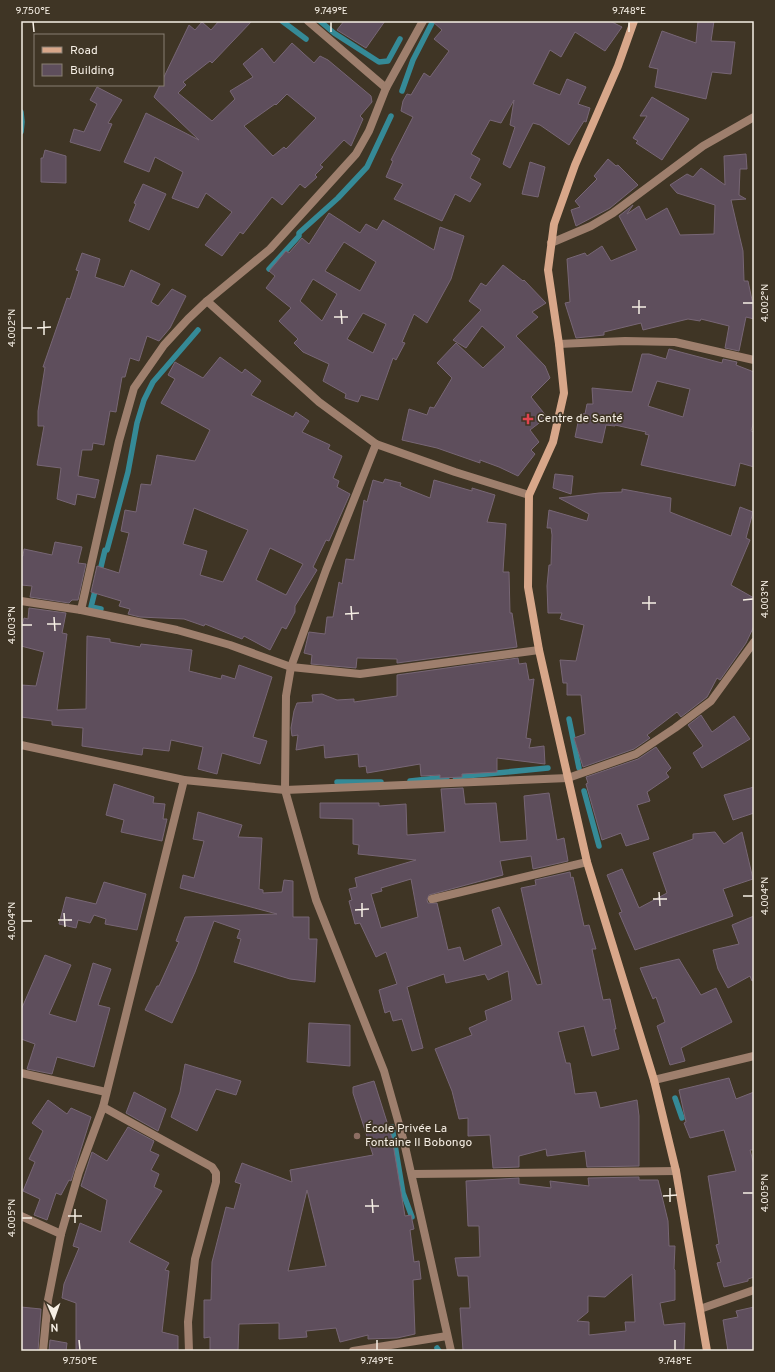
<svg xmlns="http://www.w3.org/2000/svg" width="775" height="1372" viewBox="0 0 775 1372" font-family="Overpass,sans-serif">
  <style>
    .lines { fill: none; stroke-linecap: round; stroke-linejoin: round }
    .stream { stroke: #358a97; stroke-width: 5.5 }
    .building { fill: #5e4e5c; stroke: #776675; fill-rule: evenodd }
    .street { stroke: #9e7f6d; stroke-width: 8 }
    .secondary { stroke: #d8a78a; stroke-width: 8 }
    .ticks { fill: none; stroke: #f6efe5; stroke-width: 1.5 }
    .health-dot { fill: #e0444e; stroke: #3f3525; stroke-width: 1.5 }
    .education-dot { fill: #8d6e63; stroke: #3f3525; stroke-width: 1.5 }
    .labels { text-anchor: middle; dominant-baseline: central; stroke-width: 3.5; stroke-linejoin: round; paint-order: stroke }
    .poi-label { font-size: 12px; fill: #f6efe5; stroke: #3f3525; text-anchor: start }
    .neatline { fill: none; stroke: #f6efe5; stroke-width: 1.5 }
    .ticks-label { font-size: 10px; text-anchor: middle; fill: #f6efe5 }
  </style>
  <rect width="100%" height="100%" fill="#3f3525"/>
  <g class="lines">
    <!-- stream -->
    <g class="stream">
      <polyline points="282,21 306,39"/>
      <polyline points="320,21 334,33 379,62 388,61 400,39"/>
      <polyline points="402,91 413,60 433,21"/>
      <polyline points="21,112 22,122 21,132"/>
      <polyline points="269,269 299,236 299,233 338,198 367,167 391,116"/>
      <polyline points="99,575 105,550 107,550 128,472 137,423 144,400 153,382 198,330"/>
      <polyline points="96,587 91,607 101,609"/>
      <polyline points="569,719 579,768"/>
      <polyline points="455,777 548,768"/>
      <polyline points="410,781 447,777"/>
      <polyline points="337,782 381,782"/>
      <polyline points="584,791 599,846"/>
      <polyline points="675,1098 682,1118"/>
      <polyline points="392,1127 403,1193 412,1217"/>
      <polyline points="437,1348 439,1351"/>
    </g>
  </g>
  <!-- building -->
  <g class="building">
    <path d="M219 21H252L212 63 210 61 183 82 186 85 178 93 212 121 235 99 230 91 253 77 243 64 262 48 274 63 292 43 314 63 320 56 328 60 371 96 372 102 360 116 363 119 351 146 344 140 320 165 323 167 315 175 317 177 305 188 300 184 282 205 272 197 243 234 240 232 222 256 205 245 232 212 206 193 198 208 172 198 183 172 155 157 149 172 124 162 146 113 199 140 154 97 160 85H163V79L189 25 195 30 202 22 211 30ZM287 94 316 118 286 149 284 147 273 156 244 126 275 104 276 105Z"/>
    <polygon points="344,21 385,21 366,48 337,30"/>
    <polygon points="432,21 610,21 622,27 605,51 575,32 561,57 550,50 533,84 560,95 567,79 586,87 578,104 590,108 586,122 584,121 569,145 540,125 533,123 510,168 503,164 515,127 510,125 514,100 501,123 490,120 471,154 480,159 470,178 481,184 470,202 455,194 442,221 394,199 403,184 386,177 393,161 391,160 413,117 401,111 403,101 407,94 411,95 424,73 430,77 449,51 434,39 442,30"/>
    <polygon points="698,21 714,21 711,41 735,42 731,74 712,72 706,99 655,87 658,69 649,67 662,31 696,43"/>
    <polygon points="97,87 122,100 108,123 112,124 100,151 70,142 74,129 84,132 97,104 90,100"/>
    <polygon points="652,97 689,119 662,160 636,143 638,141 633,138 647,116 640,116"/>
    <polygon points="45,150 66,156 66,183 41,182 41,158 43,158"/>
    <polygon points="746,154 747,169 740,169 739,195 746,199 731,200 743,251 744,281 748,281 752,300 754,301 754,319 746,317 739,351 725,348 729,326 701,319 700,321 688,319 643,330 641,323 604,332 604,335 576,338 565,303 570,302 567,259 585,253 587,256 602,246 611,261 637,250 619,216 633,205 627,214 639,206 646,220 667,208 680,235 714,234 715,205 677,193 670,185 687,174 693,177 701,168 725,185 724,156"/>
    <polygon points="608,159 616,166 618,165 638,185 610,208 576,226 571,210 580,207 575,201 597,179 594,176"/>
    <polygon points="530,162 545,167 538,197 522,194"/>
    <polygon points="143,184 166,194 149,230 129,221 136,204 134,203"/>
    <path d="M329 213 360 233 366 224 377 230 383 220 434 250 440 227 464 236 451 279 427 323 414 314 402 342 405 343 396 360 393 358 378 400 361 395 358 402 345 398 346 394 323 381 329 364 303 352 294 343 298 339 279 321 291 308 266 288 275 276 269 271 286 251 289 253 302 238 309 244ZM344 242 376 262 360 291 325 271ZM313 279 337 294 322 321 300 301ZM363 313 386 324 373 353 347 339Z"/>
    <polygon points="82,253 100,259 95,277 124,287 131,270 160,284 151,302 158,306 172,289 186,296 170,328 159,341 147,336 139,361 130,358 125,377 122,377 116,412 110,411 104,445 93,443 92,450 82,450 78,476 99,480 95,498 77,494 75,505 57,499 61,468 37,465 44,426 38,426 38,411 45,367 43,367 67,298 70,299 79,271 76,270"/>
    <polygon points="503,265 523,281 524,280 546,303 532,312 538,317 516,336 545,366 550,378 531,397 547,417 530,430 539,442 531,450 535,454 518,476 499,467 480,460 480,463 437,448 402,440 409,409 427,415 430,407 434,408 452,378 437,363 456,343 483,368 505,347 482,326 466,348 453,340 481,310 469,301 481,283 486,286"/>
    <path d="M669 349 722 363 723 359 737 362 736 365 754 372V422L751 431 754 432V467L740 463 735 486 641 465 649 435 645 434 646 432 615 425V426L606 425 602 443 575 437 580 413 585 414 587 404H593L592 388 632 392 642 354H649L666 359ZM657 381 690 389 683 417 648 406Z"/>
    <path d="M220 357 242 373 245 369 261 381 251 395 293 417 296 412 309 421 302 432 330 445 328 449 342 456 333 478 339 481 337 487 350 494 329 541 326 540 313 567 317 570 295 606V612L286 629 282 627 270 650 244 636 242 639 205 624 204 626 184 619 140 617 128 614 130 609 119 606 121 601 91 592 97 566 119 573 129 533 121 531 125 510 136 512 141 484 151 485 157 455 195 461 210 430 161 403 175 379 168 375 175 362 203 378ZM194 508 248 530 223 582 200 575 207 551 183 544ZM270 548 303 564 286 595 256 580Z"/>
    <polygon points="555,474 573,476 571,494 553,488"/>
    <polygon points="385,479 401,483 400,486 430,498 434,480 472,491 472,488 495,495 487,522 506,524 503,572 509,572 510,613 512,613 517,647 397,663 397,659 357,658 356,668 311,664 312,655 304,653 309,632 325,634 327,617 333,617 339,582 342,584 346,559 354,560 364,500 367,502 373,480 383,483"/>
    <polygon points="622,489 671,498 670,512 731,536 740,507 753,512 746,538 750,540 731,585 754,598 754,626 746,643 720,680 717,678 707,697 681,717 677,712 647,735 650,738 634,749 583,767 574,738 585,734 581,695 567,695 567,683 563,683 560,660 576,661 584,625 560,619 562,613 548,613 547,586 549,565 551,565 552,535 551,528 547,528 549,510 587,521 589,514 559,498 599,493 622,492"/>
    <polygon points="55,542 82,547 78,563 86,564 78,600 72,600 69,603 30,597 32,586 21,585 21,556 23,556 24,549 52,555"/>
    <polygon points="29,608 66,613 62,633 67,634 57,710 86,709 87,636 110,639 110,642 140,647 141,644 192,650 189,671 221,679 222,675 235,679 239,665 272,677 253,737 267,741 260,764 222,753 217,774 198,769 203,747 171,740 169,751 143,748 142,755 82,746 83,728 52,725 52,721 21,717 21,685 36,686 44,652 21,646 21,629 24,618 28,619"/>
    <polygon points="518,658 519,664 526,663 529,680 534,679 526,738 531,739 529,748 544,746 545,764 497,758 497,772 462,774 462,777 440,778 440,775 421,776 420,764 367,773 366,766 359,767 358,754 325,758 324,745 296,750 298,735 292,736 291,728 294,711 297,703 313,702 312,695 322,694 337,700 354,699 354,702 397,696 397,675"/>
    <polygon points="701,715 712,732 734,716 750,739 702,768 693,753 703,746 688,725"/>
    <polygon points="656,747 671,768 666,773 669,777 647,792 650,801 637,805 649,839 626,846 621,833 602,840 586,784 588,783 586,777 638,759"/>
    <polygon points="114,784 154,797 153,803 165,804 163,819 167,819 162,841 121,832 124,820 106,815"/>
    <polygon points="754,787 754,813 733,820 724,795"/>
    <path d="M463 788 465 804 496 803 500 842 527 840 524 796 549 793 557 840 564 838 568 861 533 869 531 856 500 861 503 875 429 895 427 900 428 903H437L448 950 460 947 464 961 502 945 492 910 499 907 537 985 542 984 521 888 536 885 535 880 570 872 571 878 573 877 584 926 589 925 596 949H592L603 1000 610 999 616 1029H614L619 1049 592 1056 584 1026 558 1032 566 1063H570L575 1094 596 1092 600 1108 637 1100 639 1116V1166L587 1167 585 1151 547 1156 546 1149 519 1156V1167L493 1168 490 1135 468 1136V1118L459 1119 452 1091 435 1049 472 1035 469 1028 487 1020 485 1011 512 1000 508 971 488 980 485 974 446 983 444 974 407 987 423 1048 412 1051 402 1019 393 1021 390 1011 385 1013 379 990 397 984 386 952 376 957 360 923 355 924 349 901 352 900 349 889 357 887 355 878 416 860 358 854 359 845 353 844V819L320 818V803H379V806L406 804 407 835 445 832 441 789ZM411 879 418 917 381 928 371 894 382 891 381 888Z"/>
    <polygon points="198,812 242,825 238,837 262,838 259,889 263,890 263,893 282,892 284,880 293,881 293,917 309,917 309,939 317,939 315,982 290,979 234,962 241,939 237,938 240,930 214,921 195,972 172,1023 145,1010 157,986 159,986 179,942 176,941 185,917 277,914 180,888 183,875 194,878 204,841 193,839"/>
    <polygon points="715,832 724,844 742,832 753,879 723,889 733,916 635,950 619,913 622,912 607,875 622,869 639,908 667,893 653,853 693,839 693,834"/>
    <polygon points="104,882 146,894 137,930 105,924 106,919 94,915 90,923 78,920 76,928 59,924 66,897 96,904"/>
    <polygon points="754,916 754,980 752,981 750,976 728,988 718,969 713,950 739,944 732,925"/>
    <polygon points="45,955 71,965 49,1014 76,1022 93,963 111,969 98,1005 110,1008 94,1067 57,1057 52,1074 27,1069 35,1044 21,1039 21,1010"/>
    <polygon points="679,959 701,995 716,988 732,1022 681,1048 685,1061 670,1065 657,1026 665,1022 656,997 653,999 640,968"/>
    <polygon points="309,1023 350,1025 350,1066 307,1062"/>
    <polygon points="185,1064 241,1081 236,1095 216,1089 197,1131 171,1117 180,1092"/>
    <polygon points="729,1078 736,1099 754,1092 754,1150 750,1150 754,1165 754,1277 748,1279 748,1281 724,1287 717,1263 721,1262 716,1245 719,1244 708,1176 736,1171 724,1130 690,1138 684,1123 686,1122 679,1090"/>
    <path d="M374 1081 392 1138 405 1216 411 1215 414 1229 410 1230 414 1262 419 1261 421 1279 413 1280 415 1334 397 1338 368 1339V1335L340 1342 336 1328 306 1331 307 1337 279 1339V1323L239 1324 238 1351H210V1337L204 1338V1300H211L212 1262 226 1207 234 1209 241 1184 235 1182 242 1163 292 1182 290 1170 373 1155 353 1093V1087ZM307 1190 326 1266 288 1271Z"/>
    <polygon points="134,1092 166,1109 158,1131 126,1113"/>
    <polygon points="48,1100 67,1114 71,1108 91,1117 71,1181 69,1180 61,1195 56,1193 47,1220 34,1215 40,1199 23,1191 35,1162 29,1159 43,1131 32,1123"/>
    <polygon points="128,1127 154,1141 150,1151 159,1155 151,1170 159,1174 154,1187 162,1191 129,1242 169,1263 165,1270 169,1271 162,1332 178,1336 178,1351 76,1351 76,1303 62,1298 64,1284 79,1248 73,1246 80,1223 101,1232 107,1200 81,1186 92,1152 107,1161"/>
    <path d="M639 1177V1180H658L668 1221 669 1246H675L674 1269 675 1270V1300L660 1303 664 1325 685 1323 684 1351H463L460 1308H470L468 1276H458L455 1258 480 1257 479 1226H468L466 1181 519 1178V1184L551 1188 550 1181 589 1186 588 1178ZM632 1274 635 1322H625L626 1331 589 1335V1322L577 1321 588 1312V1296L605 1297Z"/>
    <polygon points="21,1307 41,1309 38,1351 21,1351"/>
    <polygon points="754,1307 754,1351 728,1351 723,1320 738,1317 736,1311"/>
    <polygon points="50,1340 67,1343 66,1351 49,1351"/>
  </g>
  <g class="lines">
    <!-- street -->
    <g class="street">
      <polyline points="308,21 386,88"/>
      <polyline points="551,243 591,226 613,213 703,146 754,117"/>
      <polyline points="207,301 319,402 376,444 455,472 529,495"/>
      <polyline points="559,344 625,341 675,342 754,360"/>
      <polyline points="376,444 326,570 291,667 286,696 285,790 316,900 384,1071 404,1142 451,1351"/>
      <polyline points="21,601 81,610 177,630 230,645 291,667 360,674 539,650"/>
      <polyline points="81,610 119,441 134,388 164,345 188,319 207,301 270,249 356,154 369,131 386,88 423,21"/>
      <polyline points="21,745 184,780 285,790 568,778 636,754 675,728 711,701 754,642"/>
      <polyline points="432,899 587,862"/>
      <polyline points="21,1073 106,1092"/>
      <polyline points="654,1080 754,1056"/>
      <polyline points="103,1107 212,1167 216,1173 216,1182 195,1259 188,1322 189,1351"/>
      <polyline points="412,1174 676,1171"/>
      <polyline points="21,1216 61,1234"/>
      <polyline points="700,1309 754,1290"/>
      <polyline points="43,1351 48,1300 61,1234 79,1172 103,1107 184,780"/>
      <polyline points="353,1351 447,1336"/>
    </g>
    <!-- secondary -->
    <polyline class="secondary" points="634,21 618,66 575,165 554,224 548,270 559,344 564,393 553,442 529,495 528,587 539,650 587,862 654,1080 676,1171 707,1351"/>
  </g>
  <!-- ticks -->
  <path class="ticks" d="M33 22 34 32M331 22V32M629 22V32M639 300V314M743 303H753M632 307H646M341 310 342 324M334 317H348M44 321V335M22 328H32M37 328 51 327M649 596V610M743 600 753 599M642 603H656M351 606 352 620M345 614 359 613M54 617 55 631M47 624H61M22 625H32M659 892 660 906M743 896H753M653 899H667M362 903V917M355 910 369 909M64 913 65 927M58 920H72M22 921H32M670 1188V1202M743 1193H753M663 1196 677 1195M372 1199 373 1213M365 1206H379M75 1209V1223M68 1216H82M22 1218H32M79 1340 80 1350M377 1340V1350M675 1340V1350"/>
  <!-- markers -->
  <path class="health-dot" d="M526 413h4v4h4v4h-4v4h-4v-4h-4v-4h4z"/>
  <circle class="education-dot" cx="357" cy="1136" r="4"/>
  <g class="labels">
    <!-- poi labels -->
    <g class="poi-label">
      <text x="537" y="419">Centre de Santé</text>
      <text x="365" y="1129">École Privée La<tspan x="365" dy="14">Fontaine II Bobongo</tspan></text>
    </g>
  </g>
  <!-- border -->
  <rect width="775" height="1372" fill="none" stroke="#3f3525" stroke-width="44"/>
  <!-- legend -->
  <rect x="34" y="34" width="130" height="52" fill="#3f3525" stroke="#887f72"/>
  <rect x="42" y="47" width="20" height="6" fill="#d8a78a" stroke="#887f72"/>
  <text x="70" y="54" font-size="12" fill="#f6efe5">Road</text>
  <rect x="42" y="64" width="20" height="12" fill="#5e4e5c" stroke="#887f72"/>
  <text x="70" y="74" font-size="12" fill="#f6efe5">Building</text>
  <!-- north arrow -->
  <g transform="translate(54 1318) rotate(178)" stroke="#3f3525" stroke-width="3" paint-order="stroke">
  <path d="M0-3L7 15L0 10L-7 15Z" fill="#f6efe5"/>
  <text y="-6" font-size="11" font-weight="bold" text-anchor="middle" fill="#f6efe5">N</text>
  </g>
  <rect x="22" y="22" width="731" height="1328" class="neatline"/>
  <g class="ticks-label">
    <text x="33" y="14">9.750°E</text>
    <text x="331" y="14">9.749°E</text>
    <text x="629" y="14">9.748°E</text>
    <text transform="translate(764 303) rotate(-90)" y="4">4.002°N</text>
    <text transform="translate(11 328) rotate(-90)" y="4">4.002°N</text>
    <text transform="translate(764 599) rotate(-90)" y="4">4.003°N</text>
    <text transform="translate(11 625) rotate(-90)" y="4">4.003°N</text>
    <text transform="translate(764 896) rotate(-90)" y="4">4.004°N</text>
    <text transform="translate(11 921) rotate(-90)" y="4">4.004°N</text>
    <text transform="translate(764 1193) rotate(-90)" y="4">4.005°N</text>
    <text transform="translate(11 1218) rotate(-90)" y="4">4.005°N</text>
    <text x="80" y="1364">9.750°E</text>
    <text x="377" y="1364">9.749°E</text>
    <text x="675" y="1364">9.748°E</text>
  </g>
</svg>
